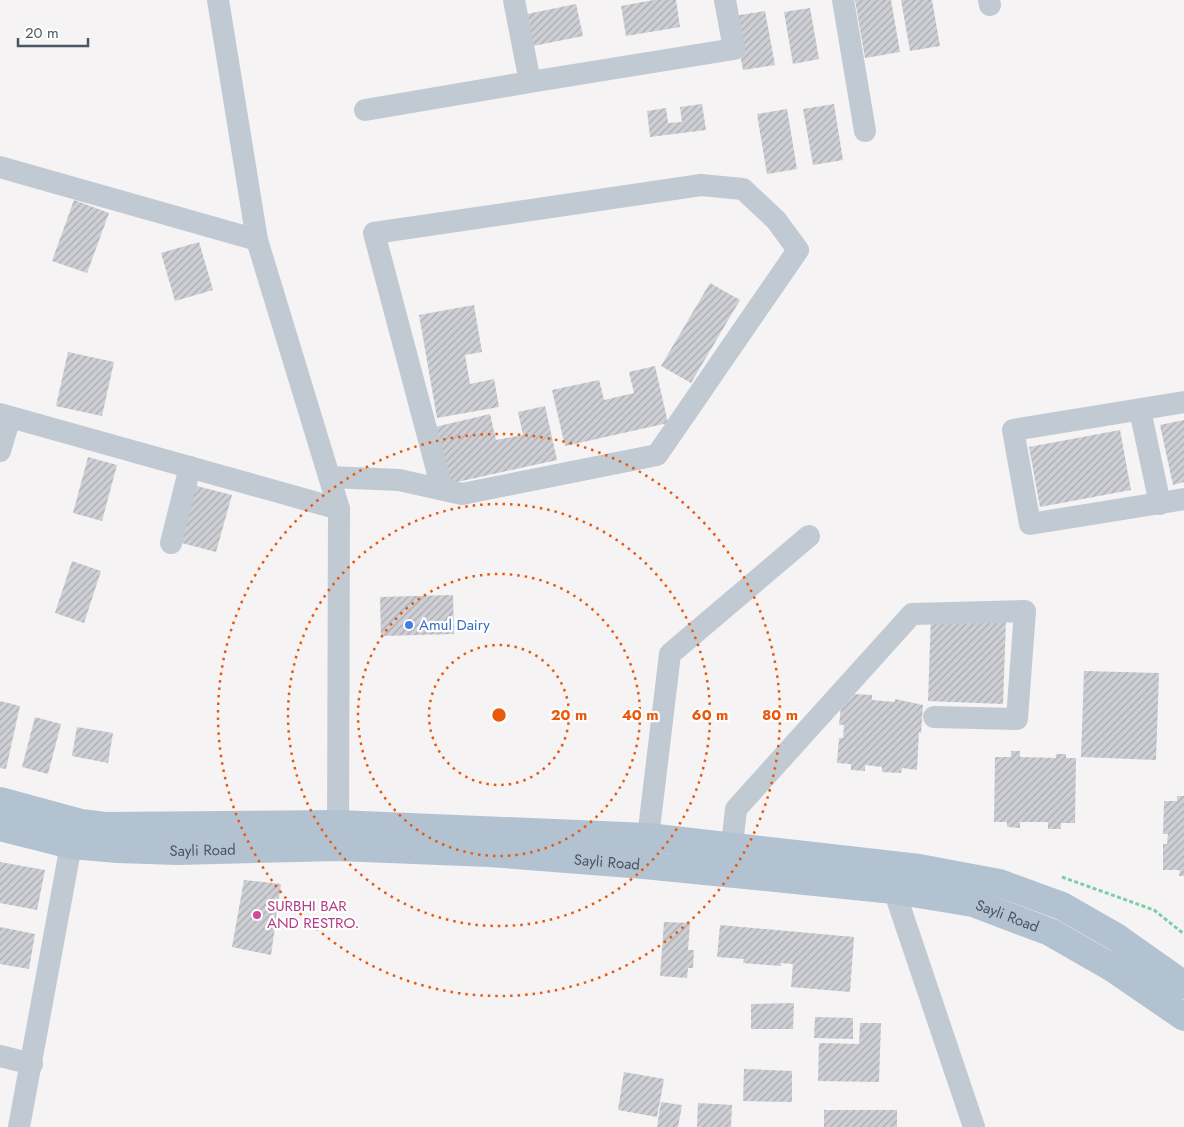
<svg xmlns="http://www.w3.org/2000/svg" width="1184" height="1127" viewBox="0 0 1184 1127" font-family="Jost,sans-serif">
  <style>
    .building { fill: url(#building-hatch) }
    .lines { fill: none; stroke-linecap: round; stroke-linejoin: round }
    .path { stroke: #7ad0a6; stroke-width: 3; stroke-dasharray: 4 2.5; stroke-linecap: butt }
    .minor { stroke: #c1cad2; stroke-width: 22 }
    .major { stroke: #b3c2d1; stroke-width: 28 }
    .ring { fill: none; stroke: #e8590c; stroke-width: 2.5; stroke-dasharray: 2.5 5 }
    .shop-dot { fill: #3f7fe0; stroke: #fff; stroke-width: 2 }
    .hotel-dot { fill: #d1479c; stroke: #fff; stroke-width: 2 }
    .labels { text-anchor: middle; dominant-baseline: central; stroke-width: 4.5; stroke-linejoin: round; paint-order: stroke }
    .shop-label { font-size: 15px; fill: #366cbe; stroke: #fff; text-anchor: start }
    .street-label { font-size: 15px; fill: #4a5661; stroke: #fff }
    .hotel-label { font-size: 15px; fill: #b23c85; stroke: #fff; text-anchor: start }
    .centre { fill: #e8590c; stroke: #fff; stroke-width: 2.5 }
    .ring-label { font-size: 15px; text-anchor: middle; font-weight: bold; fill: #e8590c; stroke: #fff; stroke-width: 4.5; stroke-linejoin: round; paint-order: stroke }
  </style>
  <defs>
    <pattern id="building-hatch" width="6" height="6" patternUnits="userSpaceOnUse" patternTransform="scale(1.25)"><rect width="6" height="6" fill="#cdcfd5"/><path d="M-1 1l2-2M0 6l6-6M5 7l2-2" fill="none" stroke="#a8abb0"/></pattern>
  </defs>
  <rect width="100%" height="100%" fill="#f5f3f3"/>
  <!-- building -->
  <g class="building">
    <polygon points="654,0 676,0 680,27 626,36 621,6"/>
    <polygon points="855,0 891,0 900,52 865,58"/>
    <polygon points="901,0 932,0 940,46 910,51"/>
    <polygon points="576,4 583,36 533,46 527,14"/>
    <polygon points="810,8 819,59 793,64 784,12"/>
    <polygon points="765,11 775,65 743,70 733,16"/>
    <polygon points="702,104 706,130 650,137 647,111 666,108 668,123 682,122 680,107"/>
    <polygon points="834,104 843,160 813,165 803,109"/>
    <polygon points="787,109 797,169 767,174 757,114"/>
    <polygon points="74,200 109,213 87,273 52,261"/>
    <polygon points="199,242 213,290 175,301 161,253"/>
    <polygon points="710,283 740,300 691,383 661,366"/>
    <polygon points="474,305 482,352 465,355 470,384 494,379 499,407 437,418 419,315"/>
    <polygon points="68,352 114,362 102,416 56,406"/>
    <polygon points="655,366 668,423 565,446 552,390 599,380 604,400 634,393 629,372"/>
    <polygon points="545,406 557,460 448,484 435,427 490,414 496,440 523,435 518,412"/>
    <polygon points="1184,420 1184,482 1173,485 1160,425"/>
    <polygon points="1120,430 1131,490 1040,507 1029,447"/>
    <polygon points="88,457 117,465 102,521 73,513"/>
    <polygon points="193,485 232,495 216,552 178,542"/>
    <polygon points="72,561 101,571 84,623 55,613"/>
    <polygon points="453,595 454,634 381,636 380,597"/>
    <polygon points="931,616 1006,619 1003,704 928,701"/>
    <polygon points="1084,671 1159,673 1156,760 1081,757"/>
    <polygon points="853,694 872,695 872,700 895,702 895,699 923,705 921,733 919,732 917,770 902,768 901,773 882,772 882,767 865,765 865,771 851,770 851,764 837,763 839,738 843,738 844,725 839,725 842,697 852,698"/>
    <polygon points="0,701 20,706 6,769 0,768"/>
    <polygon points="35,717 61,724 48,774 22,767"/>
    <polygon points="77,727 113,733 108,763 72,756"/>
    <polygon points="1011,751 1020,751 1020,757 1056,758 1056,754 1066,754 1066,758 1076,758 1075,823 1061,823 1061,829 1048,829 1048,822 1020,822 1020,828 1007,827 1007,822 994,822 995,757 1011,757"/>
    <polygon points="1177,796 1184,796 1184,876 1179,876 1180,870 1163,870 1163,844 1167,844 1168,834 1163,834 1164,801 1177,801"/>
    <polygon points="0,862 45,870 37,910 0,903"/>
    <polygon points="244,880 281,884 271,955 232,947"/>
    <polygon points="664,922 690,923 688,950 694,950 693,968 688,968 687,978 660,976"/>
    <polygon points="720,925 854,937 850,992 791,987 793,964 781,963 781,966 743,963 744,959 717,957"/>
    <polygon points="0,927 35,934 29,969 0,964"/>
    <polygon points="794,1003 793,1029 751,1029 751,1004"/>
    <polygon points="815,1017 853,1018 853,1039 814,1038"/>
    <polygon points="860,1023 881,1023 879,1082 818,1081 819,1043 859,1044"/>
    <polygon points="744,1069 792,1071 792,1102 743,1101"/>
    <polygon points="624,1072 664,1079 657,1117 618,1110"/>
    <polygon points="661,1102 682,1105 678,1127 657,1127"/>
    <polygon points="698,1103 732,1105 731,1127 697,1127"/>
    <rect x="824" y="1110" width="73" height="17"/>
  </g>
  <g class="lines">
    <!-- path -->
    <polyline class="path" points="1062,877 1154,910 1184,934"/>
    <!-- minor -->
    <g class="minor">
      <polyline points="218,0 257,240 339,509 338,841"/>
      <polyline points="514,0 530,82 734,49 725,0"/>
      <polyline points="843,0 865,131"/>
      <polyline points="989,0 990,5"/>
      <polyline points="365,110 530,82"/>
      <polyline points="0,167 257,240"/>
      <polyline points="1184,402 1013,430 1030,524 1184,499"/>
      <polyline points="1140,410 1160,504"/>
      <polyline points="0,414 339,509"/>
      <polyline points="0,451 10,417"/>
      <polyline points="330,477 399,480 462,494 657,455 798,250 776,220 743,189 701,185 374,233 442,489"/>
      <polyline points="171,543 190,467"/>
      <polyline points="646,854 670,654 809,536"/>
      <polyline points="730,863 736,809 912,614 1025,611 1017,719 934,717"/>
      <polyline points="894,890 974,1127"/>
      <polyline points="0,1056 32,1064"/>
      <polyline points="19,1127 71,845"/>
    </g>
    <!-- major -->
    <g class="major">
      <polyline points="0,801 81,823 105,826 338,824 648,837 919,868 999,883 1062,906 1116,937 1184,985"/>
      <path id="s1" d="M0 827 71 845 118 849 177 851 338 847 490 853 644 865 894 890 973 903 1050 932 1111 967 1184 1017"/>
    </g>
  </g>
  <!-- distance rings -->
  <g class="ring">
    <circle cx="499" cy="715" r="70"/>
    <circle cx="499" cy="715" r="141"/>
    <circle cx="499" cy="715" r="211"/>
    <circle cx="499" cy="715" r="281"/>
  </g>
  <!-- markers -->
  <circle class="shop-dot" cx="409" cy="625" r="5"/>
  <circle class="hotel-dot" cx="257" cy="915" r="5"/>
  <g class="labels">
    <!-- shop labels -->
    <g class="shop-label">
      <text x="419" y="625">Amul Dairy</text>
    </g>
    <!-- street labels -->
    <g class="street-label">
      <text stroke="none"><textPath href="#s1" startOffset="205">Sayli Road</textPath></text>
      <text stroke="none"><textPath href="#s1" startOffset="610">Sayli Road</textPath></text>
      <text stroke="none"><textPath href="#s1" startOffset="1015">Sayli Road</textPath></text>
    </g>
    <!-- hotel labels -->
    <g class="hotel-label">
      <text x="267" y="906">SURBHI BAR<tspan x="267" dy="17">AND RESTRO.</tspan></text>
    </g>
  </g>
  <circle cx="499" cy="715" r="8" class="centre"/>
  <g class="ring-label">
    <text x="569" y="720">20 m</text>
    <text x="640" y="720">40 m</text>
    <text x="710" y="720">60 m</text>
    <text x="780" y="720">80 m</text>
  </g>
  <!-- scale -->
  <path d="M18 38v8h70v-8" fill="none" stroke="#4a5661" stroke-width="2.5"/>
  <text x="25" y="38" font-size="15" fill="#4a5661" stroke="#ffffff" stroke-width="4" paint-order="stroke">20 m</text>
</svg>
